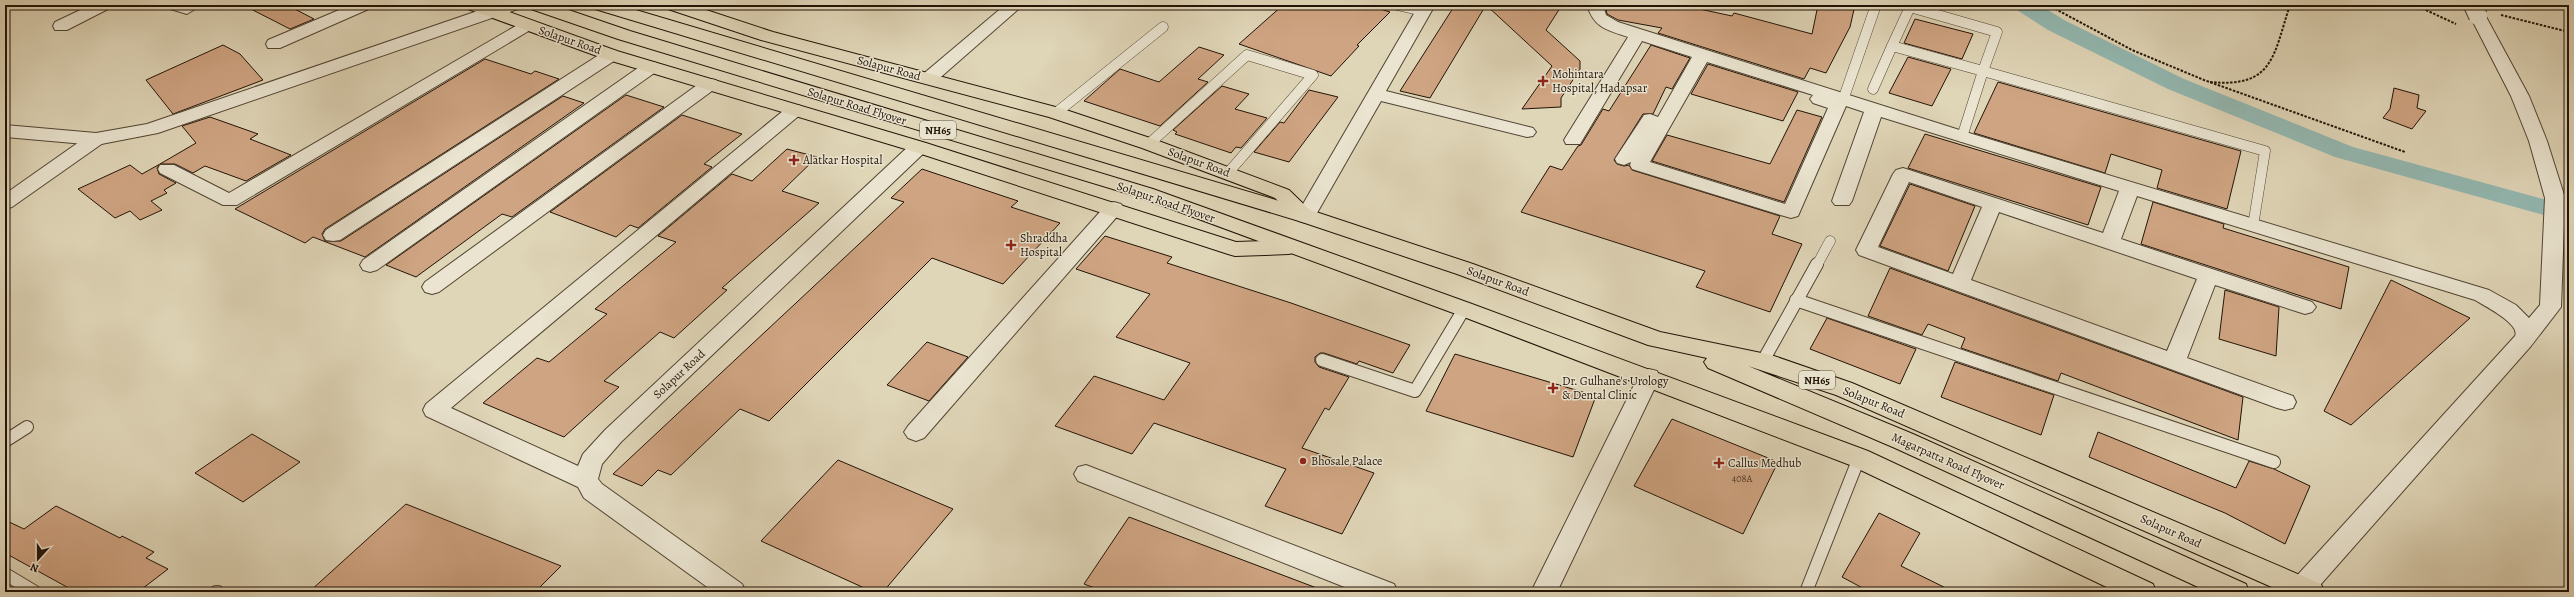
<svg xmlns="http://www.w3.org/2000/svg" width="2574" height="597" viewBox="0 0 2574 597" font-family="Alegreya,serif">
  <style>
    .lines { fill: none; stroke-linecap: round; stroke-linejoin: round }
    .canal { fill: #93b8b1; fill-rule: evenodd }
    .building { fill: #cfa482; stroke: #221306 }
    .service-far1-casing { stroke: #514432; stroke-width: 11 }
    .service-casing { stroke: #514432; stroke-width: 14 }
    .minor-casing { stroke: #514432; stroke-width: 2 }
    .tertiary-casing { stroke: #514432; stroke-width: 2 }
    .primary-casing { stroke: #221306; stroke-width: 2 }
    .trunk-casing { stroke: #221306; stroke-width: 2 }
    .path { stroke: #221306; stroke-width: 2; stroke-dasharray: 2.5 1.5; stroke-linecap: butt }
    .service-far1 { stroke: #eae4d0; stroke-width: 10 }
    .service { stroke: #eae4d0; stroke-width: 12 }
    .minor { fill: #eae4d0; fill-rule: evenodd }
    .tertiary { fill: #eae4d0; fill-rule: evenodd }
    .primary { fill: #dfd5b7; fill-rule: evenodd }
    .trunk { fill: #dfd5b7; fill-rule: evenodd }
    .minor-bridge-casing { stroke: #514432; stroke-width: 20; stroke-linecap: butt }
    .minor-bridge { stroke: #eae4d0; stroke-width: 18 }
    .poi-dot { fill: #8f2418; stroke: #eae4d0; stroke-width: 1.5 }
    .labels { text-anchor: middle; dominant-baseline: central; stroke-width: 3; stroke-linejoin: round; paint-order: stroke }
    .number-label { font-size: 10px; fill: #4d3725 }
    .shield { fill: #eae4d0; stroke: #5e5243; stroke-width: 1 }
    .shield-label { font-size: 11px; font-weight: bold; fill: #221306 }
    .street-label { font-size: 12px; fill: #221306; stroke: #eae4d0 }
    .poi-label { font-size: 12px; fill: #221306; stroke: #eae4d0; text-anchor: start }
  </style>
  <rect width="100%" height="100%" fill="#dfd5b7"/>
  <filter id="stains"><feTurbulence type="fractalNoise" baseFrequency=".005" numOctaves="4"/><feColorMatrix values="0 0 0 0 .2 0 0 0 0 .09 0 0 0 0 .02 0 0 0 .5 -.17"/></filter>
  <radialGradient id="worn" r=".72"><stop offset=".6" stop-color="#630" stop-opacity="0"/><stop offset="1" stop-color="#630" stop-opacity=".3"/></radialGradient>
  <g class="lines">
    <!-- canal -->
    <polygon class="canal" points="2014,5 2040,5 2064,20 2184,79 2353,147 2569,206 2569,222 2335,157 2168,89 2048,30 2017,10"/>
  </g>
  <!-- building -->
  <g class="building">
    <polygon points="243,5 287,5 314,19 290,29"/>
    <polygon points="1283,5 1368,5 1390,12 1357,45 1359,46 1331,76 1239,44"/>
    <polygon points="1455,5 1562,5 1546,30 1580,61 1580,69 1561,98 1561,107 1522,109 1552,66 1486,5 1430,98 1400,91"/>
    <polygon points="1605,5 1681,5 1732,16 1734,13 1812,34 1818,5 1855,5 1850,27 1826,73 1810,68 1804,79 1658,33 1662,28 1618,20 1607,14"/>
    <polygon points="1915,19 1973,34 1962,59 1904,43"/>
    <polygon points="223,45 240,54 263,80 173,114 146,80"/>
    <polygon points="1651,45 1690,58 1672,89 1666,87 1653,114 1643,114 1614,160 1617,164 1624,166 1629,165 1632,170 1780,216 1772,234 1802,244 1770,312 1696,287 1705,271 1521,212 1550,166 1562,170 1578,146 1581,145 1603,109 1609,111"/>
    <polygon points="1199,47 1224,55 1198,79 1208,82 1160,126 1084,101 1120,69 1159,82"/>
    <polygon points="1908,57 1951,69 1932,106 1889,93"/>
    <polygon points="485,59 531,74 535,71 559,79 325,229 322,234 325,241 341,241 563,96 584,103 365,257 313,237 305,243 235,209"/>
    <polygon points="1708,64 1798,92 1783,121 1691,94"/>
    <polygon points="1998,82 2241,151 2227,209 2157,188 2162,170 2111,154 2105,173 1974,133"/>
    <polygon points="1222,86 1249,94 1235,109 1267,118 1241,148 1236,147 1231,153 1175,134 1177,132 1173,130"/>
    <polygon points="2394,88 2419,95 2417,108 2426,111 2412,129 2383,118 2390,109"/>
    <polygon points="1309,90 1338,97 1289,162 1254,152 1280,122 1284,123"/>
    <polygon points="626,95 664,107 512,217 502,214 416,277 386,265"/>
    <polygon points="1797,110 1822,117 1784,202 1652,161 1667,135 1770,164"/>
    <polygon points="682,115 742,134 704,164 712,167 638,228 630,225 616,237 550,212"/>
    <polygon points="210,117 258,134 250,139 291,155 246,181 205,166 193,173 175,164 160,164 196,143 182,126"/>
    <polygon points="1925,134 2101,187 2088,225 1908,168"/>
    <polygon points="787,149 817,157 782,191 819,203 722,288 727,290 674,338 660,332 604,381 619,387 564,437 483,403 537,358 549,362 607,314 595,309 676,242 658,236 732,174 752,181"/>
    <polygon points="160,164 157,168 159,174 176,183 164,190 167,193 151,201 162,210 140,220 130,211 115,218 78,189 130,165 142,174"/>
    <polygon points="922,169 1018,201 1011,207 1060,223 1003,284 932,258 769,421 740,409 671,475 658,470 642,486 613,474 904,202 891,198"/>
    <polygon points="1910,184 1975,206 1948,271 1880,246"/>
    <polygon points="2153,202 2224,224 2223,228 2349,267 2341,309 2141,244"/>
    <polygon points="1105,236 1172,257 1167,263 1291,303 1410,345 1393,373 1359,361 1357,364 1324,353 1320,353 1315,357 1315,362 1319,367 1349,377 1329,410 1325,408 1302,448 1374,473 1342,534 1265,506 1286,469 1154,423 1132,454 1055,426 1094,376 1164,400 1190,363 1116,337 1150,294 1076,269"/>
    <polygon points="1890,268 2243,397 2238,440 2061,373 2058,381 1961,348 1965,338 1928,324 1922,335 1868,316"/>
    <polygon points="2391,280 2470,318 2351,425 2324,411"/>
    <polygon points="2225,290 2279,307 2276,356 2219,339"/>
    <polygon points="1827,318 1916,349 1900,384 1810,349"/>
    <polygon points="927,342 968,357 929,401 887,385"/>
    <polygon points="1455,354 1596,396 1573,457 1426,411"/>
    <polygon points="1955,362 2054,395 2041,435 1941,397"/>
    <polygon points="1672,419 1778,462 1743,534 1634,486"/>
    <polygon points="2098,432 2236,488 2249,461 2274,469 2310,486 2285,544 2225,513 2089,457"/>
    <polygon points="252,434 300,462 243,502 195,473"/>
    <polygon points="838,460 953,509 883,592 873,592 761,541"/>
    <polygon points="406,504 561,566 535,592 309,592"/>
    <polygon points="56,506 120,538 122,536 154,552 146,558 168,569 138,592 76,592 5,553 5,520 24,529"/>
    <polygon points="1879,513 1920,533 1901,566 1954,592 1870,592 1842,577"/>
    <polygon points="1129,517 1322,590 1322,592 1105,592 1084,584"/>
  </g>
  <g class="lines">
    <!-- service-far1 casing -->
    <g class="service-far1-casing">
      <g id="service-far1">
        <polyline points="1397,5 1423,11"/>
        <polygon points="1910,7 1997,32 1983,71 1892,46"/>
        <polyline points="1873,89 1892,46"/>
        <polyline points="1843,100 1876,5"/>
        <polyline points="1056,113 1163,27"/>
        <polyline points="1962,137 1983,71 2265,151 2253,226"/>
        <polyline points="1149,144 1247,55 1313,75 1228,173"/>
        <polyline points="1817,265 1830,241"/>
      </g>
    </g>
    <!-- service casing -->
    <g class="service-casing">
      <g id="service">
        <polyline points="1796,300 2274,462"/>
        <polyline points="1322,360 1415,391 1464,309"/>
        <polyline points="1763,361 1817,264"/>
        <polyline points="5,441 27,427"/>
        <polyline points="5,574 35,592"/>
        <polyline points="216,592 218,592"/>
        <polyline points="1806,592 1859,458"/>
      </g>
    </g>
    <!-- minor casing -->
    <g class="minor-casing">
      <g id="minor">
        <polygon points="91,5 112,5 110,8 67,30 55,30 53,26 55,22"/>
        <polygon points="165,5 191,5 195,9 187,14 167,8"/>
        <polygon points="351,5 373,5 371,8 280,48 268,48 266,44 268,40"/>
        <polygon points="1005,5 1023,5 934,83 922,83 919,79 922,75"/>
        <polygon points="1419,5 1435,5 1386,91 1533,128 1536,132 1533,136 1527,137 1381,101 1313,220 1306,222 1299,220 1296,216"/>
        <path d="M1587 5H1603L1606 15 1618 22 1969 133 2489 290 2516 305 2529 318 2540 305 2545 198 2529 141 2511 96 2470 16 2472 13H2484L2529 96 2547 141 2565 198 2561 307 2531 346 2314 592H2291L2289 588 2293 580 2515 336C2521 324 2483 305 2475 300L2137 196 2121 239 2312 302 2316 307 2312 312 2305 314 2215 285 2187 358 2293 396 2296 402 2293 408 2285 410 2277 408 1859 255 1856 250 1893 174 1896 170 1903 168 2103 233 2119 191 1881 117 1852 201 1849 205H1835L1832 201 1864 112 1846 106 1798 216 1791 218 1784 216 1632 169 1630 165 1631 162 1624 165 1617 163 1615 159 1644 115 1650 114 1658 117 1692 57 1642 41 1580 144H1566L1564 140 1628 37C1607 30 1594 28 1587 5ZM1707 62 1813 95 1810 99 1813 103 1828 108 1785 204 1650 162ZM1909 182 1982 207 1953 274 1878 247ZM1999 212 2197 279 2167 351 1971 280Z"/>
        <polygon points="526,20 534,25 532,29 237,205 223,205 160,173 158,169 160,165 174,165 229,193"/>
        <polygon points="611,50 617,51 620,55 617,59 340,240 333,241 326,240 323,235 326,230 605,51"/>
        <polygon points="651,62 657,63 660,67 657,71 377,270 370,272 363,270 360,265 363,260 645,63"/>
        <polygon points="710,79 716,80 719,84 716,88 439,292 432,294 425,292 422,287 425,282 704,80"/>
        <polygon points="795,105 801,106 804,110 801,114 451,408 578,466 583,454 605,430 912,143 926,143 928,147 926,151 621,442 602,464 598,479 602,484 742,584 746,592 714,592 584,498 578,487 426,416 423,410 426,404 789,106"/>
        <polygon points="96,133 103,135 105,139 103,143 12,207 5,209 5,194 89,135"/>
        <polygon points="1114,202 1121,204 1124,208 1121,212 924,438 916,441 908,438 904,432 908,426 1107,204"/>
        <polygon points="1649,369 1657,371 1660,377 1557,592 1531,592 1638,377 1641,371"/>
        <polygon points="1086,465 1394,584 1398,592 1357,592 1078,481 1074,474 1078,467"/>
      </g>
    </g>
    <!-- tertiary casing -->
    <g class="tertiary-casing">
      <polygon id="tertiary" points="495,5 521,5 518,9 158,133 96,145 5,137 5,125 96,133 147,124"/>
    </g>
    <!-- primary casing -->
    <g class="primary-casing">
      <g id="primary">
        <polygon points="465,5 490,5 617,51 926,143 1236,242 1289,240 1296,242 1300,247 1296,252 1289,254 1235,256 1228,254 912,151 605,59 468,9"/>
        <polygon points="665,5 691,5 773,32 1063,109 1156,140 1289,190 1316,216 1313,221 1306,223 1299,221 1275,198 1142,148 1049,117 761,40 668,9"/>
      </g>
    </g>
    <!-- trunk casing -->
    <g class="trunk-casing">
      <g id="trunk">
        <polygon points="528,5 554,5 630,31 1153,189 1472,304 1868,451 2153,584 2156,592 2117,592 1850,465 1456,314 1139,197 618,39 531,9"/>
        <polygon points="592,5 619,5 1313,211 1473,264 1660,332 1771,355 1852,383 2321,584 2324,592 2283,592 1836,395 1748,366 1913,434 2246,584 2249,592 2209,592 1895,448 1708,368 1704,362 1707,358 1648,345 1457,274 1299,221 595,9"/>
      </g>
    </g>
    <!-- path -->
    <g class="path">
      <polyline points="2048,5 2132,50 2204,80 2405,152"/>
      <polyline points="2415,5 2456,24"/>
      <polyline points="2501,15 2569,32"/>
      <path d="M2210 82C2274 88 2273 56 2290 5"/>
    </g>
    <!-- service-far1 -->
    <use href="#service-far1" class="service-far1"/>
    <!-- service -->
    <use href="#service" class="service"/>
    <!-- minor -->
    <use href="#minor" class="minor"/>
    <!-- tertiary -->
    <use href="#tertiary" class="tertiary"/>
    <!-- primary -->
    <use href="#primary" class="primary"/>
    <!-- trunk -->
    <use href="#trunk" class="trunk"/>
    <!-- minor-bridge casing -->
    <g class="minor-bridge-casing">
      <polyline id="minor-bridge" points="2473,5 2478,16"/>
    </g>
    <!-- minor-bridge -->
    <use href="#minor-bridge" class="minor-bridge"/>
  </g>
  <!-- markers -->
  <g class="poi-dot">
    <path d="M1541 75h4v4h4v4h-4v4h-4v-4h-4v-4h4z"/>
    <path d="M792 154h4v4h4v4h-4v4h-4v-4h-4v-4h4z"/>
    <path d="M1009 239h4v4h4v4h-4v4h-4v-4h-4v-4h4z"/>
    <path d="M1551 382h4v4h4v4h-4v4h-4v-4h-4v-4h4z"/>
    <circle cx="1303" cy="461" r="4"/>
    <path d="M1717 457h4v4h4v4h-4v4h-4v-4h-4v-4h4z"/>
  </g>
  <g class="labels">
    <!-- number labels -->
    <g class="number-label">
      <text x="1742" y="478">408A</text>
    </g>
    <!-- shield labels -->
    <g class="shield">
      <rect x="920" y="121" width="36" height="18" rx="3"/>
      <rect x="1799" y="371" width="36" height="18" rx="3"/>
    </g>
    <g class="shield-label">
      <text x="938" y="130">NH65</text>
      <text x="1817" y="380">NH65</text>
    </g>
    <!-- street labels -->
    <g class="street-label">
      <text transform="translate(570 40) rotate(19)">Solapur Road</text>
      <text transform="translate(889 68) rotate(15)">Solapur Road</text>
      <text transform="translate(857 106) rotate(17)">Solapur Road Flyover</text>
      <text transform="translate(1199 162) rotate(20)">Solapur Road</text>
      <text transform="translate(1166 202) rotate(19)">Solapur Road Flyover</text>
      <text transform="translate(1498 281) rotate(20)">Solapur Road</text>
      <text transform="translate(679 374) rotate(-43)">Solapur Road</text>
      <text transform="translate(1874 402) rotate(22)">Solapur Road</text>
      <text transform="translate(1948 461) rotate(24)">Magarpatta Road Flyover</text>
      <text transform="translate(2171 531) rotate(24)">Solapur Road</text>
    </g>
    <!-- poi labels -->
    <g class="poi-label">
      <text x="1552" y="74">Mohintara<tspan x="1552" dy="14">Hospital, Hadapsar</tspan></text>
      <text x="803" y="160">Alatkar Hospital</text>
      <text x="1020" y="238">Shraddha<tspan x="1020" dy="14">Hospital</tspan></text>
      <text x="1562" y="381">Dr. Gulhane's Urology<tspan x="1562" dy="14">&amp; Dental Clinic</tspan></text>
      <text x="1311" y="461">Bhosale Palace</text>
      <text x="1728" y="463">Callus Medhub</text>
    </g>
  </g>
  <!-- margin -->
  <rect width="2574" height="597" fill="none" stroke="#dfd5b7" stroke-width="20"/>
  <rect x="6" y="6" width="2562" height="585" fill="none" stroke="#221306" stroke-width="2"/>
  <rect x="10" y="10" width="2554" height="577" fill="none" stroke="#221306"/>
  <!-- north arrow -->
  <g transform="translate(38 559) rotate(201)" stroke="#eae4d0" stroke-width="3" paint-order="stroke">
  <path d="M0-3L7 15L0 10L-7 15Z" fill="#221306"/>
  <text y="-6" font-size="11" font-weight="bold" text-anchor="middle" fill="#221306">N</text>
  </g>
  <rect width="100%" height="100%" filter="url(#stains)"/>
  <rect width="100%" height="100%" fill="url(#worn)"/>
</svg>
